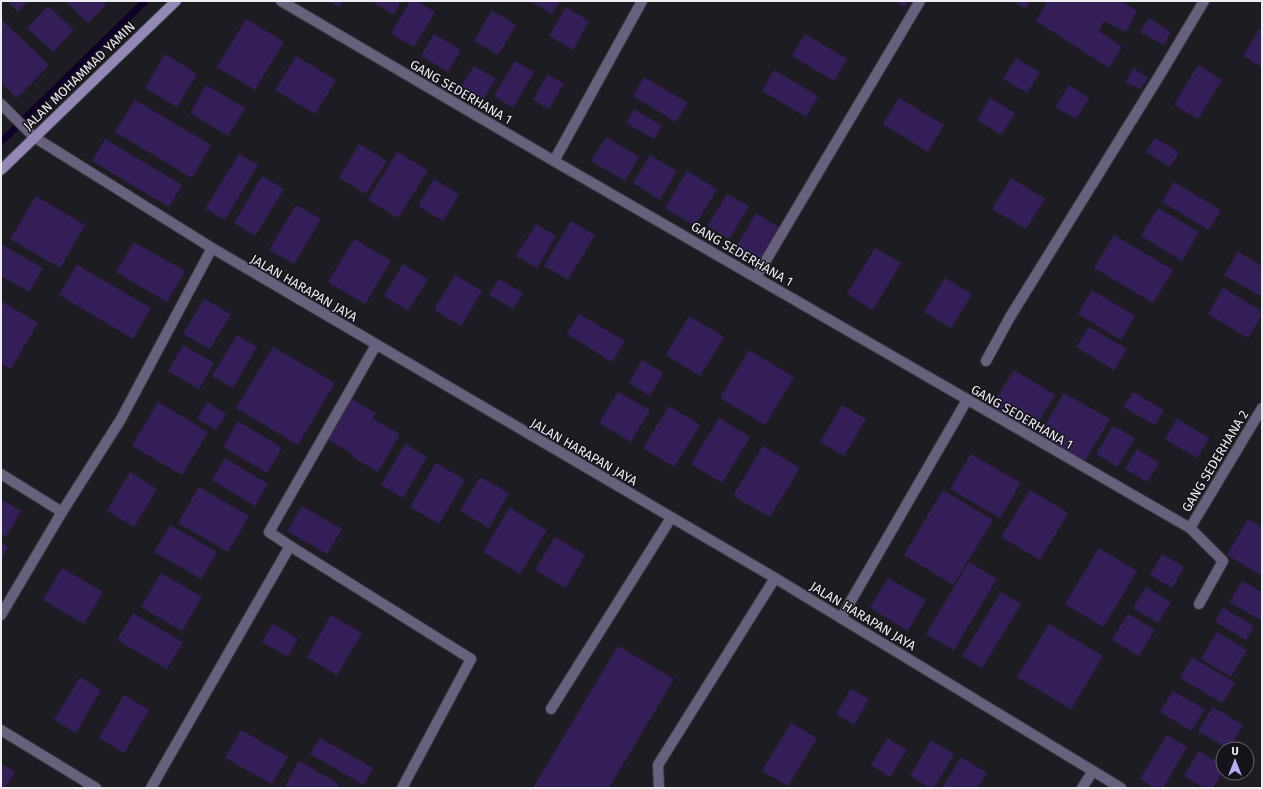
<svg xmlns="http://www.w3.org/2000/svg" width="1263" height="789" viewBox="0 0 1263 789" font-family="'Fira Sans',sans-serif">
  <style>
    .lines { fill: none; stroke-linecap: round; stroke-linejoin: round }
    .stream { stroke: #100027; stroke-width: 7 }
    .building { fill: #331e58 }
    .lane-casing { stroke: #3b3940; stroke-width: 12 }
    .street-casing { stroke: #3b3940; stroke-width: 12 }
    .secondary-casing { stroke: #3b3940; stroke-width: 12 }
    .lane { stroke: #68617e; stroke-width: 10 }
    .street { stroke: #68617e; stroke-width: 10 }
    .secondary { stroke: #9488b6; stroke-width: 10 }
    .labels { text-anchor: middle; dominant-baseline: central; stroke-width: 3; stroke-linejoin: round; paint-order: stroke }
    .street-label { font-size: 13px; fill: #edecf1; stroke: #15131a }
  </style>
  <rect width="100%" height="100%" fill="#1e1c23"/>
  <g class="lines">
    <!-- stream -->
    <polyline class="stream" points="1,142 145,1"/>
  </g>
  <!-- building -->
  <g class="building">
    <polygon points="7,1 28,1 18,12"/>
    <polygon points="65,1 102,1 106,5 88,23"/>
    <polygon points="329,1 343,1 339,7"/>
    <polygon points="375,1 401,1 394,15 374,3"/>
    <polygon points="410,1 417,1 435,12 414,47 391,34"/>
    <polygon points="530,1 560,1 552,14"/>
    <polygon points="895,1 908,1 904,7"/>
    <polygon points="1012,1 1030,1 1026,9"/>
    <polygon points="1047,1 1121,1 1137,11 1126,32 1104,21 1099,31 1122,47 1109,68 1036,21"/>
    <polygon points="48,6 74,30 53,52 27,28"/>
    <polygon points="566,7 589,21 573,50 549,36"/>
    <polygon points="492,10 516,25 498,55 474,41"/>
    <polygon points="1149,18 1171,32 1164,45 1140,32"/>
    <polygon points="1,19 49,65 17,98 1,83"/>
    <polygon points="246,19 284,42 255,90 217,67"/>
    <polygon points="1259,29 1262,30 1262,67 1243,56"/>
    <polygon points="434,34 461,50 448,72 421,56"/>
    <polygon points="805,34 847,59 834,81 792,56"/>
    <polygon points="165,54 197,74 177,107 145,88"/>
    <polygon points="296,56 336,80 315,114 275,90"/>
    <polygon points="1016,58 1040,72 1027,93 1003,79"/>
    <polygon points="515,61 534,72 513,108 494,96"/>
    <polygon points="1198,65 1222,80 1198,119 1174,105"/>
    <polygon points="474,66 496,79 481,103 459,90"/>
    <polygon points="1133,68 1148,78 1140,89 1126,82"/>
    <polygon points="774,70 818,96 806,117 762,91"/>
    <polygon points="548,74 564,84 549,109 533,100"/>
    <polygon points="644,77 688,103 676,122 633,96"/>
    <polygon points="206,85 245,108 228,136 190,113"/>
    <polygon points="1069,85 1089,98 1076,119 1055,107"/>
    <polygon points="899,98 944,125 928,152 883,124"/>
    <polygon points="990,98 1015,113 1001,135 977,120"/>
    <polygon points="135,100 211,145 192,178 115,132"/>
    <polygon points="634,109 662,126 654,139 626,123"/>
    <polygon points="606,137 639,157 625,181 591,161"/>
    <polygon points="1155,138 1179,152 1170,167 1146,152"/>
    <polygon points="105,139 182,185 169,207 92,161"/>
    <polygon points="359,144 387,161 366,194 339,178"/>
    <polygon points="397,152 428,170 398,218 368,200"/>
    <polygon points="239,154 258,165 225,220 205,209"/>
    <polygon points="650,155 677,171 660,200 633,183"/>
    <polygon points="687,171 717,189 695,226 665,208"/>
    <polygon points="262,176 284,189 255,236 234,223"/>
    <polygon points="1011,178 1045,199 1026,229 992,209"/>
    <polygon points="434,179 459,194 443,221 418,206"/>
    <polygon points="1174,182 1221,210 1209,230 1162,202"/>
    <polygon points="727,194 749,206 729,239 707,226"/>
    <polygon points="36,196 85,225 60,268 10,239"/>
    <polygon points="296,205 321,219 294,264 269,250"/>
    <polygon points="1158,208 1199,232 1182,261 1141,236"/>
    <polygon points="756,213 780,228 757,266 733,252"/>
    <polygon points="571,221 595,235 568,280 544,266"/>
    <polygon points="536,224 556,236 537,268 516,256"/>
    <polygon points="1114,235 1173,270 1153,303 1094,268"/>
    <polygon points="354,239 391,261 365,304 328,282"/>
    <polygon points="134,242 185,271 167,302 116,272"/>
    <polygon points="1,244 43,268 29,292 1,276"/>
    <polygon points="875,248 901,263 873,310 847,294"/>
    <polygon points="1238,252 1262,266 1262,297 1224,275"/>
    <polygon points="403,264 428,279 408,311 384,296"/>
    <polygon points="77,265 151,308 133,339 59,295"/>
    <polygon points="455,275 482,291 461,326 434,310"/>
    <polygon points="945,278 972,294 951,328 924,312"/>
    <polygon points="499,279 523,293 513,309 489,295"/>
    <polygon points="1223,288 1262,311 1262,315 1248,338 1208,314"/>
    <polygon points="1092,290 1135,316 1121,340 1078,314"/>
    <polygon points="204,299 231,314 210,349 183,334"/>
    <polygon points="1,301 38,323 11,369 1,363"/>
    <polygon points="579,314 625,341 612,362 567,334"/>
    <polygon points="689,316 724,337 700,376 666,355"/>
    <polygon points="1089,327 1127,349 1114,370 1076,347"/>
    <polygon points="237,335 257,347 233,388 212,376"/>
    <polygon points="183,345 214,363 199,389 168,371"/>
    <polygon points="273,347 335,383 298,445 236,408"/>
    <polygon points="749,350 794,377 765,425 720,398"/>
    <polygon points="642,360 663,373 650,396 629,383"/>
    <polygon points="1014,370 1055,395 1032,433 990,408"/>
    <polygon points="618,392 650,410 631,442 599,423"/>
    <polygon points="1133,392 1164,410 1155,425 1123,407"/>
    <polygon points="1064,393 1110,419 1083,464 1038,437"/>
    <polygon points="349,398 376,413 352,454 325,438"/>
    <polygon points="158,402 208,432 182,475 132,446"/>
    <polygon points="207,402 226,414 216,430 197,419"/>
    <polygon points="842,405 866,419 844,456 820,442"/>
    <polygon points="669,406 700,425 674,467 643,448"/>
    <polygon points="719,418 750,437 722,483 691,464"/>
    <polygon points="373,419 400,434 378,472 351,456"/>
    <polygon points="1177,419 1209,438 1197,458 1165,439"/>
    <polygon points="238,421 282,448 267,473 223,447"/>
    <polygon points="1113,426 1135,438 1117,467 1096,454"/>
    <polygon points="405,444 427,457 403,498 381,485"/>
    <polygon points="763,446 800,468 770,517 733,496"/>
    <polygon points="1137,449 1159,463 1147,482 1125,469"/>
    <polygon points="971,454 1021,483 1000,518 950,489"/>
    <polygon points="225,458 268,484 255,506 212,480"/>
    <polygon points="436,463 465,480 439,524 410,507"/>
    <polygon points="130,472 157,489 134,527 107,511"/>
    <polygon points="480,477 509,493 489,528 460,511"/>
    <polygon points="199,487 249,516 228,552 178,523"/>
    <polygon points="943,490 993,520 953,585 904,555"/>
    <polygon points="1030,490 1068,513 1040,560 1001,537"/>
    <polygon points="1,499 21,511 6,537 1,534"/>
    <polygon points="302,506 342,529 327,554 287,531"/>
    <polygon points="509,508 547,530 520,574 483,552"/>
    <polygon points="1248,519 1262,527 1262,576 1227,555"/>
    <polygon points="170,525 217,552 201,579 154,552"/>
    <polygon points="555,537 585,555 566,588 535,570"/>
    <polygon points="1,543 8,547 1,560"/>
    <polygon points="1099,548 1137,571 1103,627 1065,604"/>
    <polygon points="1162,554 1184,567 1172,588 1150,575"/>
    <polygon points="969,562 997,579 954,650 926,634"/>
    <polygon points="62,568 103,592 84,624 43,600"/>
    <polygon points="161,573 202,597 182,631 141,607"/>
    <polygon points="888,578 926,600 908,631 870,608"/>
    <polygon points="1242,581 1262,592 1262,621 1229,602"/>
    <polygon points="1146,587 1171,602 1158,623 1133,608"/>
    <polygon points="1001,592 1021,604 982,668 962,656"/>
    <polygon points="1223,608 1254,626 1246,640 1215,622"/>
    <polygon points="133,613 183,642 167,669 117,640"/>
    <polygon points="1128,614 1155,630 1139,656 1112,640"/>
    <polygon points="331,615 362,633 337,675 307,657"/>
    <polygon points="273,624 298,639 288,657 262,642"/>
    <polygon points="1049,624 1103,656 1071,709 1017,677"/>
    <polygon points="1217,632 1247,650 1231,677 1201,659"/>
    <polygon points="618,646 674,679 609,788 533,788"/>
    <polygon points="1192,657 1235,683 1222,703 1180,678"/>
    <polygon points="80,677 101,690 76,733 54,720"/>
    <polygon points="851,689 869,699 854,725 836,714"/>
    <polygon points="1173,691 1205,709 1191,731 1160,712"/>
    <polygon points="124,695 149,710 124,753 99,738"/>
    <polygon points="1213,707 1243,725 1228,749 1198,731"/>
    <polygon points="791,723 817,738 788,786 762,771"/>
    <polygon points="241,730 288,757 272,784 225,758"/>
    <polygon points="1167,735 1187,747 1163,788 1154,788 1140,779"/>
    <polygon points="320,738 373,768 364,785 310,754"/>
    <polygon points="887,738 907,750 890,777 871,765"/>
    <polygon points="931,740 954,754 934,788 930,788 910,776"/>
    <polygon points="1199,751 1223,765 1223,771 1213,788 1204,788 1184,776"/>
    <polygon points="961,757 987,773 977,788 942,788"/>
    <polygon points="299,761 339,784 337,788 289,788 285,786"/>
    <polygon points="1,764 15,772 5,788 1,788"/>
  </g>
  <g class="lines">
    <!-- lane casing -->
    <g class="lane-casing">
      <g id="lane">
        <polyline points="551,709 671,518"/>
        <polyline points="659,788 658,765 775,578"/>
      </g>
    </g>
    <!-- street casing -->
    <g class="street-casing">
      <g id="street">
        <polyline points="281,1 554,161 1190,528 1223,561 1199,604"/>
        <polyline points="1,104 34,137 212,248 775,578 1121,788"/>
        <polyline points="554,161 642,1"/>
        <polyline points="756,277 920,1"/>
        <polyline points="986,361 1010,317 1161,73 1204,1"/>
        <polyline points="1,474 62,512"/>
        <polyline points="1190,528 1262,408"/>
        <polyline points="290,546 471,659 402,788"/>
        <polyline points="1,615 62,512 121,419 212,248"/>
        <polyline points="841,618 967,400"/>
        <polyline points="1,730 96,788"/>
        <polyline points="151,788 290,546 269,532 376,345"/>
        <polyline points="1082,788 1093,771"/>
      </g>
    </g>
    <!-- secondary casing -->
    <g class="secondary-casing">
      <polyline id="secondary" points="1,170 176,1"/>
    </g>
    <!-- lane -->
    <use href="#lane" class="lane"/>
    <!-- street -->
    <use href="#street" class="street"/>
    <!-- secondary -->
    <use href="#secondary" class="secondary"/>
  </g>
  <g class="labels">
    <!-- street labels -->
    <g class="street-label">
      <text transform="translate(79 76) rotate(-44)">JALAN MOHAMMAD YAMIN</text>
      <text transform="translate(461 92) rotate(30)">GANG SEDERHANA 1</text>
      <text transform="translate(742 254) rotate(30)">GANG SEDERHANA 1</text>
      <text transform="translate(304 288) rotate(30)">JALAN HARAPAN JAYA</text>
      <text transform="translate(1022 417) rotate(30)">GANG SEDERHANA 1</text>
      <text transform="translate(584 452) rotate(30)">JALAN HARAPAN JAYA</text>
      <text transform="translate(1215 461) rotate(-59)">GANG SEDERHANA 2</text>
      <text transform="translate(863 616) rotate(31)">JALAN HARAPAN JAYA</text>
    </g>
  </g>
  <!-- border -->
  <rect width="1263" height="789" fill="none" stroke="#edecf1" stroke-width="4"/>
  <!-- north arrow -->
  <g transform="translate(1235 761)"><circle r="19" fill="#15131a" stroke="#6b6a70"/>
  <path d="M0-3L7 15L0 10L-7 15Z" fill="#bea9f5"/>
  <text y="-6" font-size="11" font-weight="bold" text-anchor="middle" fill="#edecf1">U</text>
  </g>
</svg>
